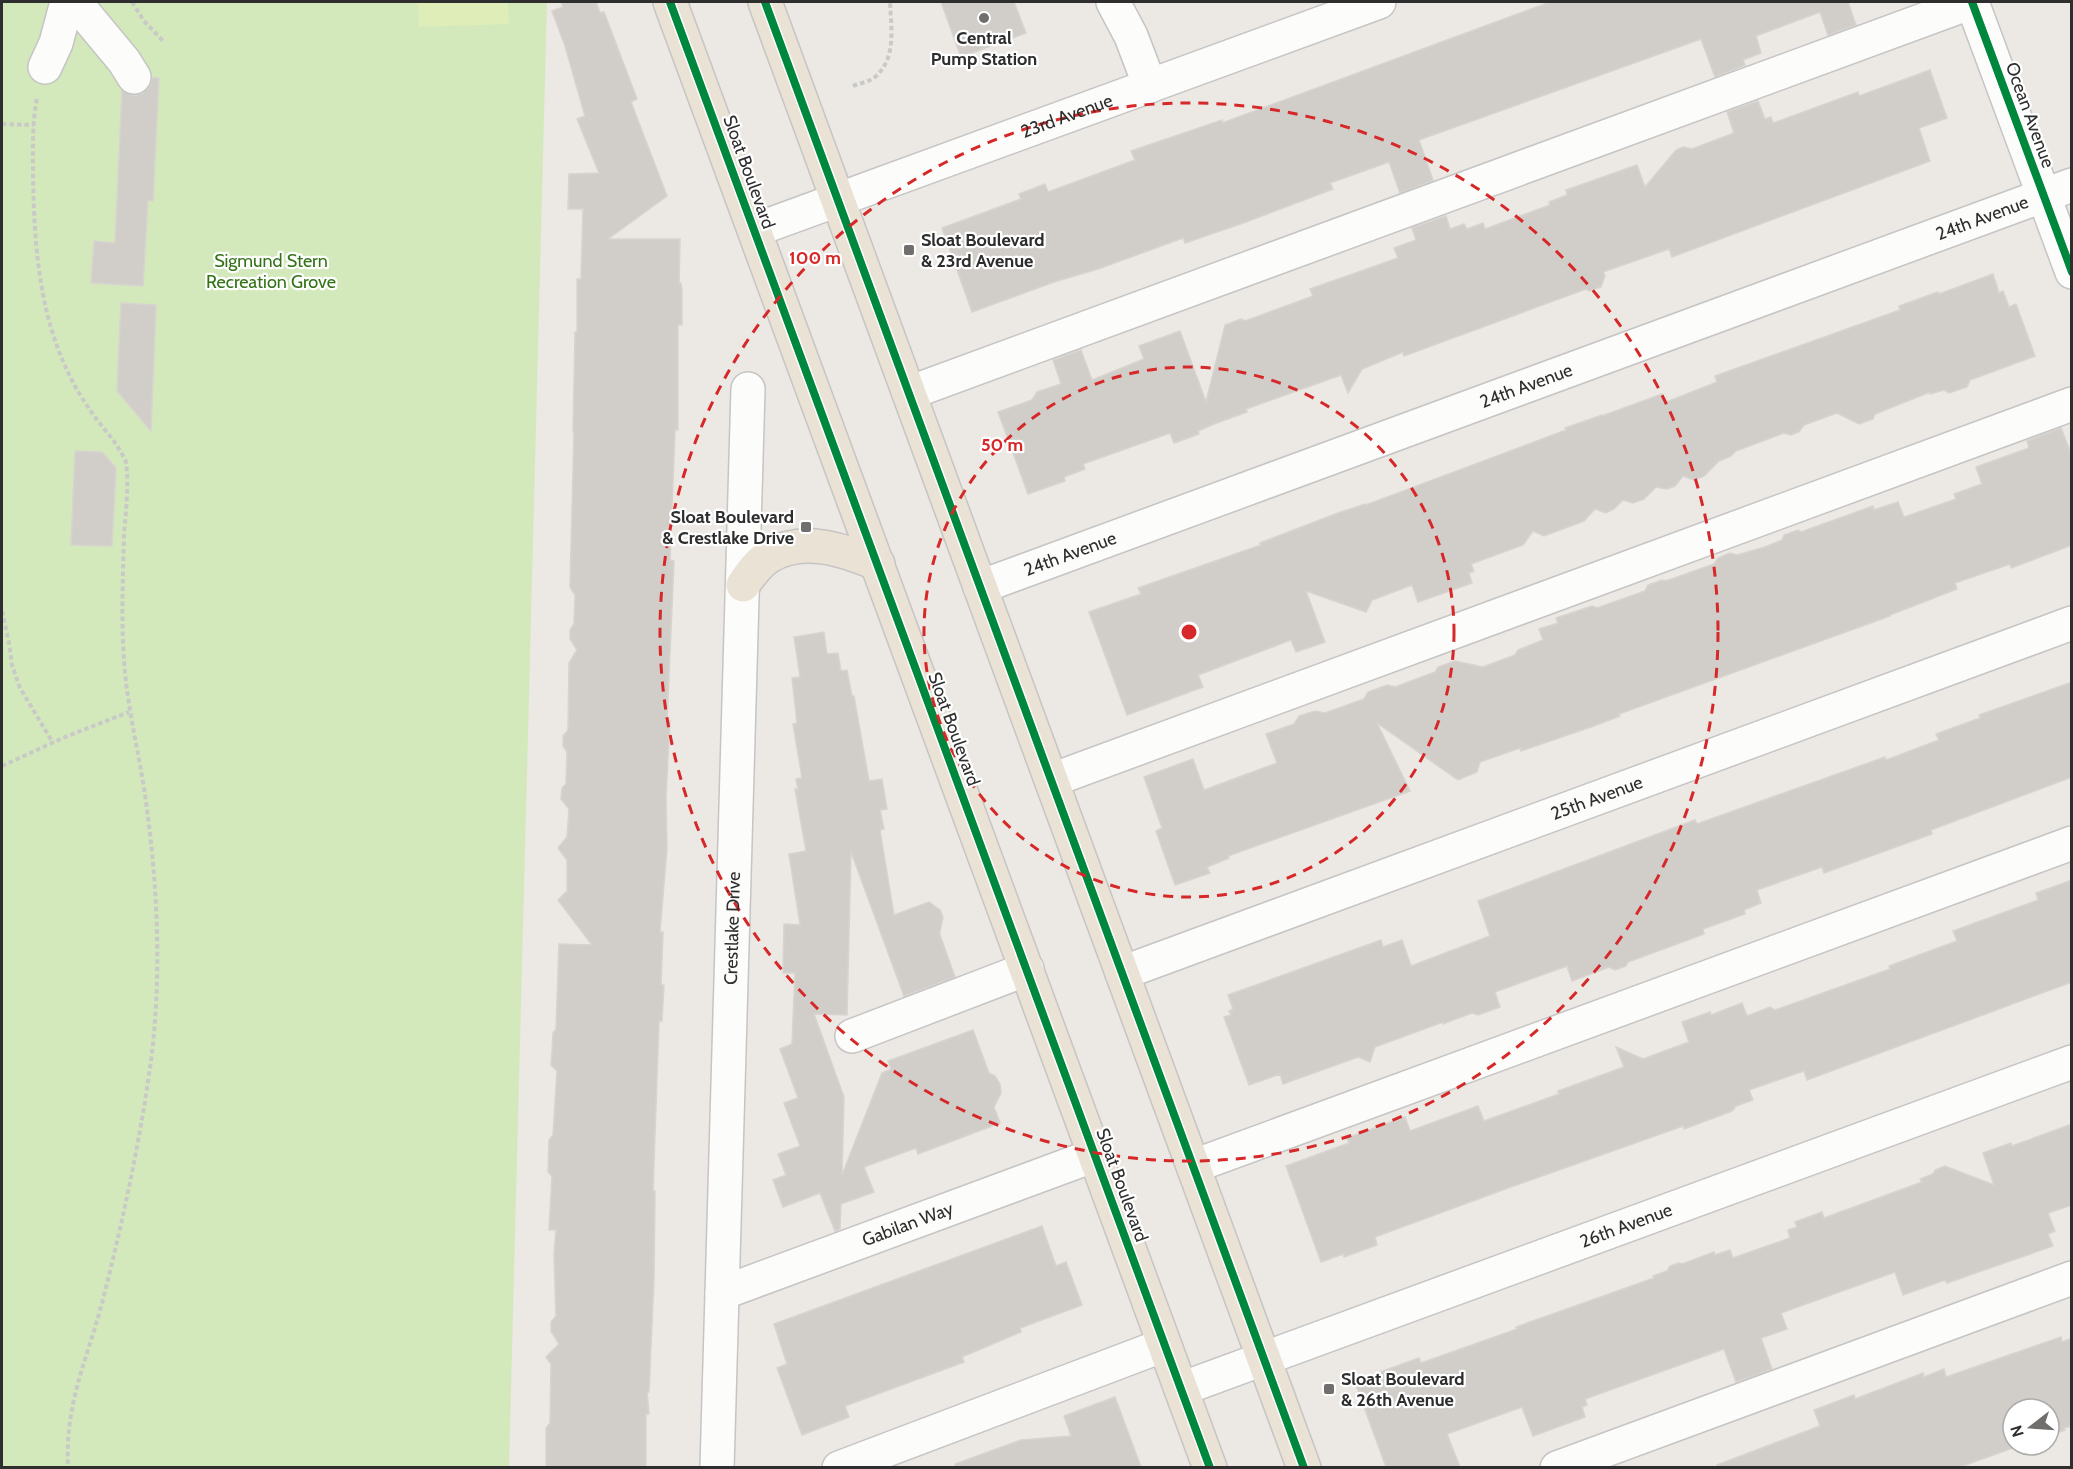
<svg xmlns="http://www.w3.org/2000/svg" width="2073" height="1469" viewBox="0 0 2073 1469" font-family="Cabin,sans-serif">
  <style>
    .green { fill: #d3e9bb }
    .pitch { fill: #dfedb9 }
    .building { fill: #d1ceca; stroke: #d7d4d0; stroke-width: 1.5 }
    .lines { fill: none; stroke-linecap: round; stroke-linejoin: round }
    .minor-casing { stroke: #c6c5c5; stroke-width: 36 }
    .major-casing { stroke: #c6c5c4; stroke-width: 36 }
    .path { stroke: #c9c9c8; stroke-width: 4; stroke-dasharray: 4.5 3; stroke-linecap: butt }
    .minor { stroke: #fcfcfb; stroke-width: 33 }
    .major { stroke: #e9e2d5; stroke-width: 33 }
    .cycleway-casing { stroke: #fff; stroke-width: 11 }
    .cycleway { stroke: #00873e; stroke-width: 8 }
    .ring { fill: none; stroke: #d62828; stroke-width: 3; stroke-dasharray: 10 8 }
    .poi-dot { fill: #706f6e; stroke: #fff; stroke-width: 2 }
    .labels { text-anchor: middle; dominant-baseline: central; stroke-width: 4.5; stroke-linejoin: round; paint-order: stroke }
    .poi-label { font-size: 18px; font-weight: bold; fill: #2e2e2e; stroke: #fff; text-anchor: start }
    .street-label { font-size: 18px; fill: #2e2e2e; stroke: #fff }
    .park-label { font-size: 18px; fill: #337316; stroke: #fff }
    .centre { fill: #d62828; stroke: #fff; stroke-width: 3 }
    .ring-label { font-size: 18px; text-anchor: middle; font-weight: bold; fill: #d62828; stroke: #fff; stroke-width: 4.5; stroke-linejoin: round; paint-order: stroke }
  </style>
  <rect width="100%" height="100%" fill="#ece8e4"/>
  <!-- green -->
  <polygon class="green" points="2,2 547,2 509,1467 2,1468"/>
  <!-- pitch -->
  <polygon class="pitch" points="418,2 508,2 509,24 419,27"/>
  <!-- building -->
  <g class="building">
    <polygon points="561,2 596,2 600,13 604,12 637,99 631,102 667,196 608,239 680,239 679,283 681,283 682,290 682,325 678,325 678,430 675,430 670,560 674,561 667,721 670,721 666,797 667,848 660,932 663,932 661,985 664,985 662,1021 659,1021 653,1191 655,1191 654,1278 649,1392 647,1392 649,1414 646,1414 646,1467 546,1467 546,1428 550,1423 551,1364 546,1357 559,1344 551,1331 551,1322 556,1316 554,1255 556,1230 549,1230 552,1176 548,1172 549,1140 553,1135 557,1071 551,1065 552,1052 553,1033 556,1029 559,944 592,945 558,900 567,891 567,860 558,848 567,837 569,809 561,799 562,788 566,784 567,752 563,746 563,736 568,730 569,663 577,650 570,639 570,630 574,624 575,595 570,587 574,432 573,432 575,332 577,332 577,279 581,279 583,209 568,209 569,174 599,173 577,119 585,116 565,46 552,11 563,7"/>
    <polygon points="941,2 1014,2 1026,33 961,57"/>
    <polygon points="1550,2 1848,2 1856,25 1828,35 1820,12 1756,36 1761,53 1743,60 1745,65 1715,77 1701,39 1419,140 1433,180 1400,193 1389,162 1330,183 1333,189 1246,222 1185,243 1183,238 1098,269 1054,282 972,312 942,228 1021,199 1019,194 1045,184 1048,192 1135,160 1131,151 1222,120 1222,123"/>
    <polygon points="1930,70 1947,118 1919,128 1930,161 1672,257 1669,249 1603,272 1605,276 1601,287 1589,291 1586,289 1404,356 1403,352 1362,369 1348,393 1341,375 1246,409 1247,412 1214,424 1198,431 1199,434 1174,443 1170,433 1083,464 1085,469 1064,477 1065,481 1028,494 998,412 1032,400 1037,392 1061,384 1053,360 1081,350 1092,380 1144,359 1139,346 1180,331 1206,402 1225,325 1241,319 1245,321 1313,296 1310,289 1398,258 1394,248 1416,240 1412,228 1446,216 1450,229 1464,224 1467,229 1483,223 1485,229 1550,205 1549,202 1567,195 1566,190 1637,165 1645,187 1676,150 1683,147 1692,149 1734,133 1727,112 1758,101 1765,119 1771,117 1773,123 1858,92 1859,96"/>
    <polygon points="152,78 159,78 153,201 148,200 143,286 91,283 94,241 115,243 122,91 134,96 143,93 150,86"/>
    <polygon points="1993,274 1999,293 2003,291 2009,307 2016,304 2035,356 1970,380 1967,387 1949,393 1944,390 1930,394 1930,392 1875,414 1873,419 1859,424 1837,413 1804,425 1799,432 1791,435 1784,433 1736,451 1731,456 1719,461 1704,476 1694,480 1683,476 1675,486 1667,489 1656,487 1644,499 1633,503 1623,500 1614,509 1606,513 1595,509 1584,521 1544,536 1533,531 1523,545 1471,564 1474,571 1469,573 1472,583 1418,602 1412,585 1372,600 1366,612 1306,591 1325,642 1296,652 1291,640 1198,675 1203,687 1127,715 1089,612 1141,594 1138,588 1261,545 1260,543 1338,513 1365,504 1366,505 1566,430 1565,428 1602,415 1602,416 1662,394 1664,403 1717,382 1715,376 1900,310 1899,306 1938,292 1939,294"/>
    <polygon points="121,303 156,305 151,431 117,391"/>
    <polygon points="2061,428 2072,456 2072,545 2011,568 2010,564 1955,583 1957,589 1890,615 1890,616 1619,714 1620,716 1591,727 1521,751 1520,748 1480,762 1477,772 1458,780 1377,723 1410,791 1228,856 1229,858 1207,867 1210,873 1175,885 1156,831 1162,828 1144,777 1193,759 1204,790 1277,763 1266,734 1294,724 1299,716 1315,711 1325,713 1364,699 1368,692 1387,685 1395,687 1435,672 1438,667 1455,661 1483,667 1515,655 1518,650 1543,640 1539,629 1558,623 1556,618 1592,606 1597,608 1645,591 1648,585 1662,580 1666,581 1714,564 1718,558 1730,553 1737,555 1765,547 1782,540 1784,535 1798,530 1801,532 1873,506 1874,510 1898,502 1904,517 1956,499 1954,494 1982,484 1976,467 2029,448 2027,441"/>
    <polygon points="75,451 102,452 116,468 112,546 71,545"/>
    <polygon points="824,632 827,654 838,653 841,671 847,670 852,696 854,696 869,781 882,779 887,809 880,810 884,829 880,830 894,915 929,902 940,910 943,917 940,932 939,932 955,977 904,996 851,852 847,1015 814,1014 844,1097 842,1175 882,1073 891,1069 888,1061 973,1030 989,1073 995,1076 1000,1084 1001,1093 994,1107 1000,1123 918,1154 916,1148 864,1167 874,1192 841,1204 840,1229 835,1231 820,1193 783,1207 773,1180 786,1175 778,1154 800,1146 784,1103 798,1098 780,1049 792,1044 795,973 783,973 784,924 800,925 789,854 806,851 795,789 798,789 796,779 802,778 793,724 797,723 792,678 800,677 794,637"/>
    <polygon points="2072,682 2072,777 1931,830 1932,834 1824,873 1822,867 1757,890 1761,903 1744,910 1745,914 1703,929 1704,934 1628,962 1626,966 1615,970 1609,967 1572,981 1567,966 1495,992 1500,1007 1478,1015 1472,1013 1443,1024 1443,1022 1375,1047 1370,1062 1358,1057 1283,1084 1280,1074 1249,1085 1224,1017 1231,1015 1229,1011 1233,1009 1228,995 1381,940 1383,947 1402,940 1411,966 1490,936 1478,901 1695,820 1697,824 1885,757 1886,760 1939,740 1936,734 1980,718 1979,715"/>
    <polygon points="2072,880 2072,982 1807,1080 1804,1071 1749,1090 1753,1100 1736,1106 1732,1111 1684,1129 1683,1126 1508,1188 1375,1237 1377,1245 1344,1257 1343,1254 1321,1262 1286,1166 1349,1143 1347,1138 1405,1117 1410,1131 1478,1106 1484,1121 1559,1094 1558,1091 1624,1067 1616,1047 1643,1059 1689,1042 1682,1022 1710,1012 1711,1015 1742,1003 1747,1016 1770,1007 1775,1010 1890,969 1889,966 1957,941 1953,931 2038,900 2036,893"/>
    <polygon points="2072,1124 2072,1205 2048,1213 2055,1231 2048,1234 2053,1246 1947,1283 1945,1280 1903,1295 1895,1272 1781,1313 1787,1329 1761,1338 1772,1369 1736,1382 1724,1349 1585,1399 1587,1405 1582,1407 1585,1417 1533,1436 1522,1407 1447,1434 1460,1467 1386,1467 1356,1385 1381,1376 1380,1372 1419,1358 1421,1363 1517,1329 1516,1327 1654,1278 1653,1276 1667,1271 1670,1266 1679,1263 1682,1264 1714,1252 1715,1255 1730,1250 1733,1258 1790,1238 1788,1230 1797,1227 1795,1222 1822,1212 1824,1218 1922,1182 1920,1179 1933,1174 1935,1170 1945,1166 1994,1185 1983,1153 2011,1143 2012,1146"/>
    <polygon points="1042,1226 1056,1266 1066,1262 1082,1305 1020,1328 1021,1332 962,1357 964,1362 845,1406 849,1417 802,1435 777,1368 787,1364 774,1324"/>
    <polygon points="2061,1337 2062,1342 2072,1338 2072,1426 2064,1428 2065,1430 2049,1436 2049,1409 2013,1409 2013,1445 2021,1445 1960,1467 1718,1467 1717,1465 1820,1426 1814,1410 1854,1395 1855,1399 1923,1373 1924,1377 1944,1369 1946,1377"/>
    <polygon points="1115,1397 1141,1467 955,1467 955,1464 1021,1440 1071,1436 1064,1416"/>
  </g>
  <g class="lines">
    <!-- minor casing -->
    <g class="minor-casing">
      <g id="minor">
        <polyline points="75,2 124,61 134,77"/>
        <polyline points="1113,2 1131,36 1150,86"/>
        <polyline points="1972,2 2072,272"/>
        <polyline points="45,67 56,43 67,2"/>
        <path id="s1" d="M755 230 1379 2"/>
        <polyline points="909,393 1972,2"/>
        <path id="s2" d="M980 587 2072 185"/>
        <polyline points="1052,780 2072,404"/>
        <path id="s3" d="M1122 973 2072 623"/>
        <polyline points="852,1036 1027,969"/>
        <polyline points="1194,1166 2072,843"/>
        <path id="s4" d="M722 1293 1095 1155"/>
        <path id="s5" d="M1181 1389 2072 1062"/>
        <path id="s6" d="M717 1468 748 389"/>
        <polyline points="839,1468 1164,1345"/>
        <polyline points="1557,1468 2072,1278"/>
      </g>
    </g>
    <!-- major casing -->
    <g class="major-casing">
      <g id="major">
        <polyline points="670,2 1210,1468"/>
        <polyline points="765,2 1304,1468"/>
        <path d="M743 585C750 575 757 564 768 557 802 535 844 550 878 564"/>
      </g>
    </g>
    <!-- path -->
    <g class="path">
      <polyline points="132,2 144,21 164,42"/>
      <path d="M853 86C860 83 869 82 875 77 897 58 891 27 890 2"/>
      <path d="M37 99C32 123 33 148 33 173 34 239 38 309 67 370 75 388 86 405 98 421 108 434 119 446 126 462 129 485 126 510 124 534 123 576 121 619 124 661 127 704 137 745 144 788 157 876 162 964 152 1053 141 1137 123 1221 102 1303 86 1363 65 1403 68 1468"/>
      <polyline points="2,124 33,125"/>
      <polyline points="2,611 9,643 12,665 20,688 53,743"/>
      <polyline points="2,766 65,737 129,712"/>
    </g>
    <!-- minor -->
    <use href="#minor" class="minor"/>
    <!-- major -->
    <use href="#major" class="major"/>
    <!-- cycleway casing -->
    <g class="cycleway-casing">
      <g id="cycleway">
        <polyline points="670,2 1210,1468"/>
        <polyline points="765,2 1304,1468"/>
        <polyline points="1972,2 2072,272"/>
      </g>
    </g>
    <!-- cycleway -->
    <use href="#cycleway" class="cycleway"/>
  </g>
  <!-- distance rings -->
  <g class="ring">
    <circle cx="1189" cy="632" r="265"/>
    <circle cx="1189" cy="632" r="529"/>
  </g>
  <!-- markers -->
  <g class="poi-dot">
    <circle cx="984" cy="18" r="6"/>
    <rect x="903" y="244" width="12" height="12" rx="3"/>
    <rect x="800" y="521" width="12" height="12" rx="3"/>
    <rect x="1323" y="1383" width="12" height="12" rx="3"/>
  </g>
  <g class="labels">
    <!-- poi labels -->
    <g class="poi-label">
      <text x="984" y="38" text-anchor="middle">Central<tspan x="984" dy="21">Pump Station</tspan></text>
      <text x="921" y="240">Sloat Boulevard<tspan x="921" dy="21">&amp; 23rd Avenue</tspan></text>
      <text x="794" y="517" text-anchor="end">Sloat Boulevard<tspan x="794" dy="21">&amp; Crestlake Drive</tspan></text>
      <text x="1341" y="1379">Sloat Boulevard<tspan x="1341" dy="21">&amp; 26th Avenue</tspan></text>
    </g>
    <!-- street labels -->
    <g class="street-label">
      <text transform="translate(2030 115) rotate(70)">Ocean Avenue</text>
      <text stroke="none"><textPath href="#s1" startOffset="332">23rd Avenue</textPath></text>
      <text transform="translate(749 172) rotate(70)">Sloat Boulevard</text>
      <text stroke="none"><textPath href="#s2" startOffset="1068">24th Avenue</textPath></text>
      <text stroke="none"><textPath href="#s2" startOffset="582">24th Avenue</textPath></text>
      <text stroke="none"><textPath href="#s2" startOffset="96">24th Avenue</textPath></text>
      <text transform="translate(954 729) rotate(70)">Sloat Boulevard</text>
      <text stroke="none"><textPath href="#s3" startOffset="506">25th Avenue</textPath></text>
      <text stroke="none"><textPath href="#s6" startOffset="540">Crestlake Drive</textPath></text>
      <text transform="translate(1122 1185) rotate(70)">Sloat Boulevard</text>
      <text stroke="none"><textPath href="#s4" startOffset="198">Gabilan Way</textPath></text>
      <text stroke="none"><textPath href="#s5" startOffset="474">26th Avenue</textPath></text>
    </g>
    <!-- park labels -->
    <g class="park-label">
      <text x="271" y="261">Sigmund Stern<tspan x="271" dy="21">Recreation Grove</tspan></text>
    </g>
  </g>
  <circle cx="1189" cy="632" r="9" class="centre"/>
  <g class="ring-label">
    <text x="815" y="264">100 m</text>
    <text x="1002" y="451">50 m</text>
  </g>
  <!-- border -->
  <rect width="2073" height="1469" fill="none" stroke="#2e2e2e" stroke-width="6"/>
  <!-- north arrow -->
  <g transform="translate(2031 1427) rotate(253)"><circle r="28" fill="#ffffff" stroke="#ababab" stroke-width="1.5"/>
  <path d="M0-4.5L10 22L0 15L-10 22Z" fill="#706f6e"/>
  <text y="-9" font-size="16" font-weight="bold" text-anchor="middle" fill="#2e2e2e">N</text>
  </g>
</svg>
